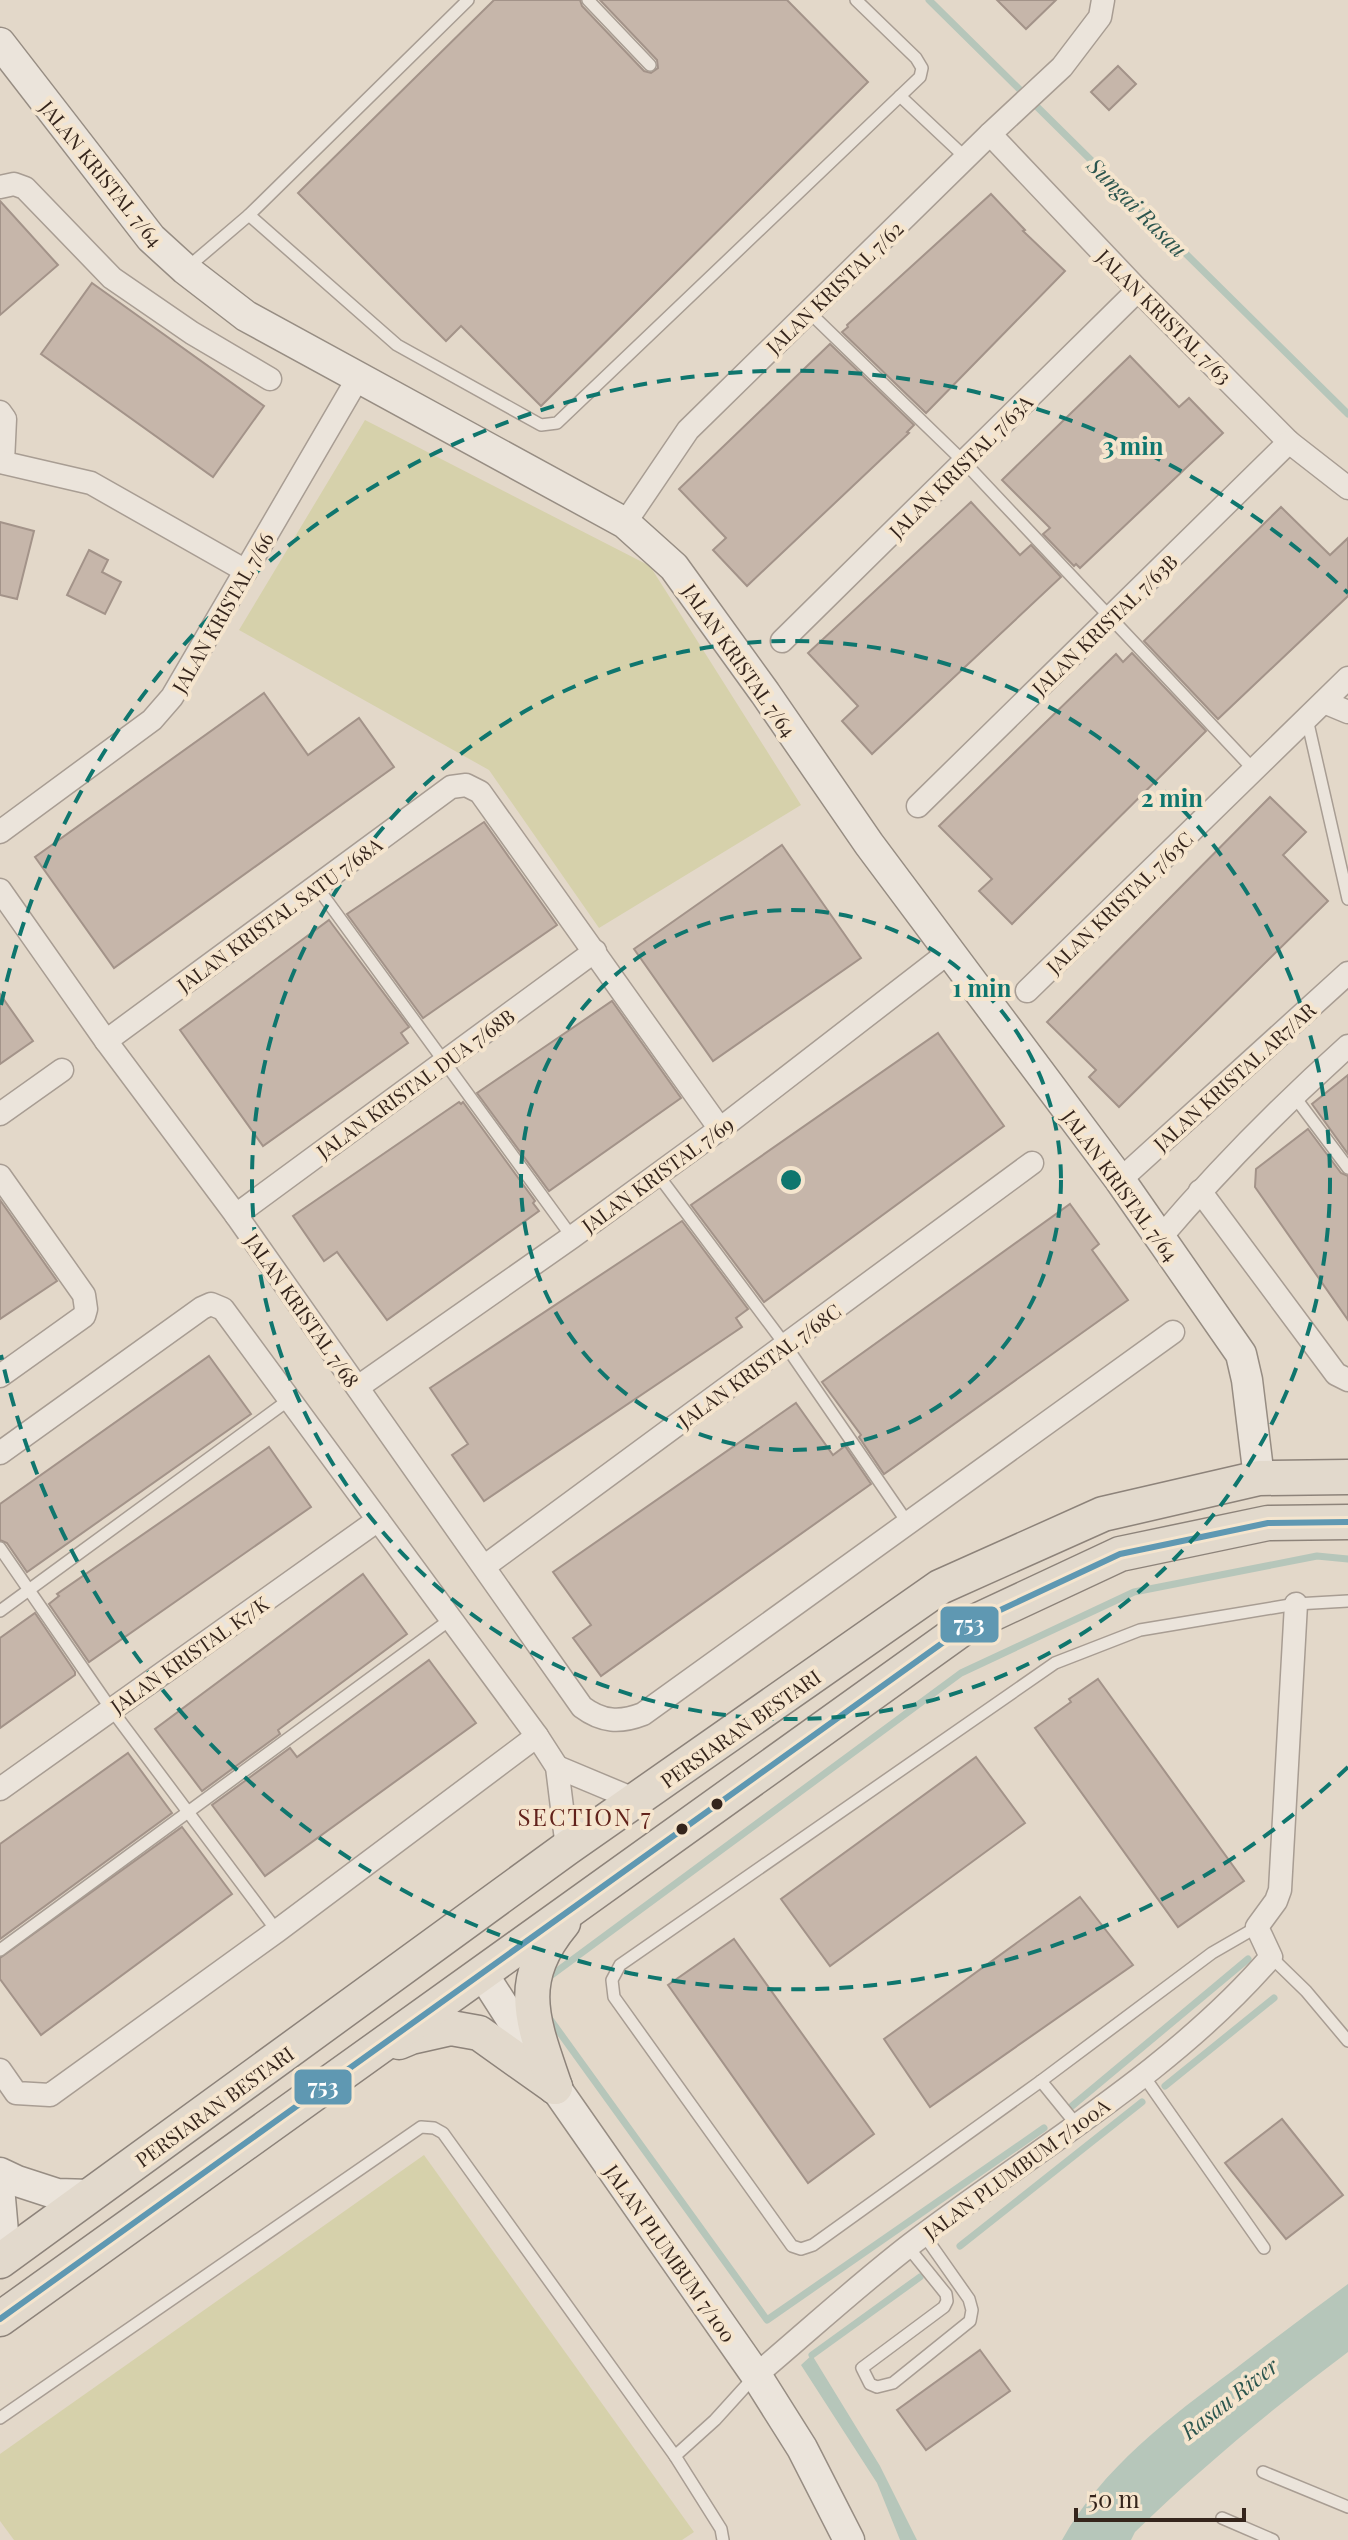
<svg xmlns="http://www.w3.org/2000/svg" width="1348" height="2540" viewBox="0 0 1348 2540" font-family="'Playfair Display',serif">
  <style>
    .green { fill: #d6d1ab }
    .water { fill: #b6c6ba }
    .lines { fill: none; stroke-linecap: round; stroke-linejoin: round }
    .stream { stroke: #b6c6ba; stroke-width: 7 }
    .building { fill: #c6b6aa; stroke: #a39389; stroke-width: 2 }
    .lane-casing { stroke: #a89d93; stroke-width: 14 }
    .street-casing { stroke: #a89d93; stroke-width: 25 }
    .secondary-casing { stroke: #978d83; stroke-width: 33 }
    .primary-casing { stroke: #8d837a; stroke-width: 37 }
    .lane { stroke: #ebe4db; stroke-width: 11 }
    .street { stroke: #ebe4db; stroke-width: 22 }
    .secondary { stroke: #ebe4db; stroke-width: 30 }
    .primary { stroke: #e2d9cc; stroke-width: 34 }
    .bus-1-casing { stroke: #f5e5ce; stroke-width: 12 }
    .bus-1 { stroke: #5f98b2; stroke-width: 6 }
    .ring { fill: none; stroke: #0f766e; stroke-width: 4; stroke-dasharray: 14 10 }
    .bus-dot { fill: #35251c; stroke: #f5e5ce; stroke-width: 3 }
    .labels { text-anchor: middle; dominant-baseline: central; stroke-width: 8; stroke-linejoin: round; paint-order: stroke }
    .street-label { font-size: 20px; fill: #35251c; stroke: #f5e5ce }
    .water-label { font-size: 22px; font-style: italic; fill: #2b554e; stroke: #f5e5ce }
    .quarter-label { font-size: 24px; letter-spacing: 2px; fill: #62221b; stroke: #f5e5ce }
    .centre { fill: #0f766e; stroke: #f5e5ce; stroke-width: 4 }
    .ring-label { font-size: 24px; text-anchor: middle; font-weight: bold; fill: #0f766e; stroke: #f5e5ce; stroke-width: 8; stroke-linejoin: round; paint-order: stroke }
    .line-badge { stroke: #f5e5ce; stroke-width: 3 }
    .badge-label { font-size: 22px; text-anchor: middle; font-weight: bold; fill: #fff }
  </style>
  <rect width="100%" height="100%" fill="#e3d8c9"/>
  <!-- green -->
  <g class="green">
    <polygon points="365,420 650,566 801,805 599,928 489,770 239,630"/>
    <polygon points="424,2155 694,2532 682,2540 14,2540 0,2521 0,2454"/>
  </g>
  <!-- water -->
  <g class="water">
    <path d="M1348 2284V2352C1273 2408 1202 2467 1135 2532L1131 2540H1062C1102 2468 1170 2417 1235 2369 1273 2340 1310 2312 1348 2284Z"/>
    <polygon points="812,2355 880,2466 917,2540 900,2540 877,2483 801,2365"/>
  </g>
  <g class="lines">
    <!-- stream -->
    <g class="stream">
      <polyline points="929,0 1348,414"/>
      <polyline points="549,1977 961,1673 1134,1592 1317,1556 1348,1559"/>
      <polyline points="547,2015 767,2320 1044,2128"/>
      <polyline points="1165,2086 1274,1998"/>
      <polyline points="1072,2106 1248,1959"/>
      <polyline points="960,2246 1142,2102"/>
      <polyline points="812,2355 920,2277"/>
    </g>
  </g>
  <!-- building -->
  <g class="building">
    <polygon points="494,0 580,0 582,6 644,71 651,73 658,68 657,60 600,0 787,0 868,82 541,406 461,326 446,341 298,193"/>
    <polygon points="997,0 1056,0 1026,29"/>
    <polygon points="1118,66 1136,84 1109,110 1091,92"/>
    <polygon points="991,194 1025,230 1023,231 1065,271 926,413 842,332 848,327 847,325"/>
    <polygon points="0,201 58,265 0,315"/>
    <polygon points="92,283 264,406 213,477 41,354"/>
    <polygon points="830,344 914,425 907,432 909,433 747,586 713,550 726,538 679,489"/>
    <polygon points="1130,356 1179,407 1189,398 1223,433 1080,568 1076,564 1074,566 1043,534 1050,528 1002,480"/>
    <polygon points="971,502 1020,555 1031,545 1061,577 872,754 842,721 858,706 808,653"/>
    <polygon points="1281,507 1330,555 1348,538 1348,596 1218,719 1144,641"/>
    <polygon points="0,522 34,531 17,599 0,595"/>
    <polygon points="89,550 108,560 102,572 121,582 105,614 67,595"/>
    <polygon points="1132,653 1206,731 1012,924 979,891 992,879 939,826 1116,654 1123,662"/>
    <polygon points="264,693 308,755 359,718 394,767 114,968 35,857"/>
    <polygon points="1270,797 1306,832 1283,855 1328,901 1119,1107 1089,1077 1096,1070 1047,1022"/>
    <polygon points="484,822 557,925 423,1018 347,914"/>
    <polygon points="782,845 861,958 713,1061 634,949"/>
    <polygon points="329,920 409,1027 401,1033 408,1043 263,1146 180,1030"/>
    <polygon points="0,994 33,1041 0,1064"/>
    <polygon points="612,1001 681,1098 549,1191 477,1093"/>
    <polygon points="938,1033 1004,1126 764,1302 691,1205"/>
    <polygon points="1348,1075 1348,1154 1312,1104"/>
    <polygon points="459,1102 461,1104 463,1102 535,1201 533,1203 539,1211 387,1320 337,1252 324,1261 293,1216"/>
    <polygon points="1308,1129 1341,1173 1348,1176 1348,1320 1255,1187 1256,1169"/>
    <polygon points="0,1200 57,1281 0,1319"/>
    <polygon points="1070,1204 1099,1244 1092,1250 1128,1300 884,1474 859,1437 861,1435 822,1382"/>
    <polygon points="682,1221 748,1309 736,1318 742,1327 484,1501 452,1455 468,1444 430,1388"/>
    <polygon points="209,1356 251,1414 27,1572 7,1543 0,1540 0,1504"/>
    <polygon points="796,1403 833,1455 845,1446 871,1484 601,1676 573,1638 591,1625 553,1572"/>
    <polygon points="269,1447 311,1507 89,1662 49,1604 59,1596 57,1594"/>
    <polygon points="363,1574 407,1634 278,1730 280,1734 202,1791 155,1729"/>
    <polygon points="35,1613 75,1672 75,1675 0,1728 0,1638"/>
    <polygon points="429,1660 476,1723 265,1876 212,1805 290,1748 297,1757"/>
    <polygon points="1098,1679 1244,1881 1178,1927 1035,1728 1071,1702 1069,1699"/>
    <polygon points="128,1753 172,1813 0,1939 0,1844"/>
    <polygon points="976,1757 1025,1823 830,1966 781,1899"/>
    <polygon points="182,1827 232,1894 41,2035 0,1979 0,1958"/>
    <polygon points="1080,1897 1133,1965 930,2107 884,2039"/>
    <polygon points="734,1939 874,2134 808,2183 668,1985"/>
    <polygon points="1282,2119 1343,2195 1286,2239 1225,2163"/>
    <polygon points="980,2350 1010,2391 926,2450 897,2410"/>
  </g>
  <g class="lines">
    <!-- lane casing -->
    <g class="lane-casing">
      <g id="lane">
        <polyline points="588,0 650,65"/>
        <polyline points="900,96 966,158"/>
        <polyline points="249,215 397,345 541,425 557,423 920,77 922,68 916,58 856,0"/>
        <polyline points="188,267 249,215 468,0"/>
        <polyline points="809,312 964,462 1254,770"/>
        <polyline points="1307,719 1348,899"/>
        <polyline points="317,887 572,1237"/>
        <polyline points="1294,1096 1348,1168"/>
        <polyline points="658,1175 786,1346 907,1522"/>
        <polyline points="0,1548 111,1709 277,1931"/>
        <polyline points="0,1611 290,1399"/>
        <polyline points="1257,1927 1212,1953 1041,2081 813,2245 801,2249 792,2246 614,1997 612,1980 620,1965 1055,1663 1140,1630 1296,1604 1348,1601"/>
        <polyline points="0,1950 451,1619"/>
        <polyline points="1271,1957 1306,1991 1348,2041"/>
        <polyline points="1143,2075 1264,2248"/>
        <polyline points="1041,2081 1076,2124"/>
        <polyline points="908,2247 946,2294 947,2301 944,2307 862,2368 870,2384 877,2387 893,2383 970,2321 972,2310 969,2299 924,2235"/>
        <polyline points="0,2418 421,2127 434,2128 443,2133 675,2456 721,2529 723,2540"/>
        <polyline points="675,2456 715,2420 754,2377"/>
        <polyline points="1263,2472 1348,2507"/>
        <polyline points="1222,2518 1273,2540"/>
      </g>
    </g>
    <!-- street casing -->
    <g class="street-casing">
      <g id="street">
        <polyline points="990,134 1138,290 1289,442 1348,488"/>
        <polyline points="0,187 14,184 25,188 112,278 192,333 270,379"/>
        <polyline points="0,412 5,419 3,462"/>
        <polyline points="0,462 91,483 246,571"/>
        <polyline points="625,523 688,430 990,134 1062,67 1100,17 1103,0"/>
        <polyline points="782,641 1138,290"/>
        <polyline points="1324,702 1348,712"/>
        <polyline points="918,806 1289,442"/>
        <polyline points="0,832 152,720 172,697 358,378"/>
        <path d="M0 890 106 1041 236 1215 582 1707C602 1722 620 1723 643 1714L1173 1332"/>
        <polyline points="1027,991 1348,678"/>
        <polyline points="106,1041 451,787 466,785 480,792 720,1129"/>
        <polyline points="0,1114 62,1070"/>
        <polyline points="0,1176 84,1295 86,1309 84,1316 0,1376"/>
        <polyline points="1120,1180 1348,973"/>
        <polyline points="1200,1191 1336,1374 1348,1380"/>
        <polyline points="236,1215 595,951"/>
        <path d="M1160 1238C1218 1170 1281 1106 1348 1046"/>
        <polyline points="358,1387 572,1237 720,1129 949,952"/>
        <polyline points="0,1453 202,1308 211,1304 223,1309 537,1736 557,1767 567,1848"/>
        <polyline points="485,1566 1032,1163"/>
        <polyline points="557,1767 636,1800"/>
        <polyline points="0,1789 378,1520"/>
        <polyline points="0,2070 16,2093 50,2095 277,1931 537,1736"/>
        <path d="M756 2375C807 2332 857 2286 910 2245 1029 2154 1173 2071 1271 1957L1257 1927 1276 1901 1280 1890 1296 1604"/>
      </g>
    </g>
    <!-- secondary casing -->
    <g class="secondary-casing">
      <g id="secondary">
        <polyline points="0,43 151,238 185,269 246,316 625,523 674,567 765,693 869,844 1120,1180 1241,1354 1247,1380 1259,1478"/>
        <polyline points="482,1973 555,2087 756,2375 802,2448 849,2540"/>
        <polyline points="0,2173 17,2181 57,2194 91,2195"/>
        <polyline points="0,2198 3,2232 0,2237"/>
      </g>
    </g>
    <!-- primary casing -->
    <g class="primary-casing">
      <g id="primary">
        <polyline points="399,2042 411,2037 451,2028 479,2033 555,2087"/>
        <path d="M555 2087C533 2022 514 1982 563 1923"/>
        <polyline points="0,2261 567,1848 940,1587 1103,1514 1259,1478 1348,1477"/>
        <polyline points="0,2319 966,1626 1120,1554 1268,1523 1348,1522"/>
      </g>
    </g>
    <!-- lane -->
    <use href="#lane" class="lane"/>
    <!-- street -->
    <use href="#street" class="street"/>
    <!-- secondary -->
    <use href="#secondary" class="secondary"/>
    <!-- primary -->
    <use href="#primary" class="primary"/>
    <!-- bus-1 casing -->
    <g class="bus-1-casing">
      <polyline id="bus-1" points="0,2319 966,1626 1120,1554 1268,1523 1348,1522"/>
    </g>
    <!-- bus-1 -->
    <use href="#bus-1" class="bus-1"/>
  </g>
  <!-- distance rings -->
  <g class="ring">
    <circle cx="791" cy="1180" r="270"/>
    <circle cx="791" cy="1180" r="539"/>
    <path d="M1348 1767A809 809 0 0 1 1 1355M1 1005A809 809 0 0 1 1348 593"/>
  </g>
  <!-- markers -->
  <g class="bus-dot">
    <circle cx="717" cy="1804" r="7"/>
    <circle cx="682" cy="1829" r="7"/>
  </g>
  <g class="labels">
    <!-- street labels -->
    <g class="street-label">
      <text transform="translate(102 173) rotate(51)">JALAN KRISTAL 7/64</text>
      <text transform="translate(834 287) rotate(-44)">JALAN KRISTAL 7/62</text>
      <text transform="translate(1165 316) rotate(45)">JALAN KRISTAL 7/63</text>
      <text transform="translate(960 466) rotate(-45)">JALAN KRISTAL 7/63A</text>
      <text transform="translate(222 612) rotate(-60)">JALAN KRISTAL 7/66</text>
      <text transform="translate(1104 624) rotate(-44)">JALAN KRISTAL 7/63B</text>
      <text transform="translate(740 660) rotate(55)">JALAN KRISTAL 7/64</text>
      <text transform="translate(1119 902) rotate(-44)">JALAN KRISTAL 7/63C</text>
      <text transform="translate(279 914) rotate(-36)">JALAN KRISTAL SATU 7/68A</text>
      <text transform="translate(1234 1076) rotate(-42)">JALAN KRISTAL AR7/AR</text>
      <text transform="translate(415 1083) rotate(-36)">JALAN KRISTAL DUA 7/68B</text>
      <text transform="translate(657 1174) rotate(-36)">JALAN KRISTAL 7/69</text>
      <text transform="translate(1121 1185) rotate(54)">JALAN KRISTAL 7/64</text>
      <text transform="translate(303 1310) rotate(55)">JALAN KRISTAL 7/68</text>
      <text transform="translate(759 1365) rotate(-36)">JALAN KRISTAL 7/68C</text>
      <text transform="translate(189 1654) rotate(-35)">JALAN KRISTAL K7/K</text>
      <text transform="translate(740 1728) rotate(-35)">PERSIARAN BESTARI</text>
      <text transform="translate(214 2106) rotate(-36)">PERSIARAN BESTARI</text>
      <text transform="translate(1016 2168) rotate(-36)">JALAN PLUMBUM 7/100A</text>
      <text transform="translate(671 2253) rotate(55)">JALAN PLUMBUM 7/100</text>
    </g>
    <!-- water labels -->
    <g class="water-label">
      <text transform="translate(1138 207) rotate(45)">Sungai Rasau</text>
      <text transform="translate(1229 2398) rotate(-38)">Rasau River</text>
    </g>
    <!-- quarter labels -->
    <g class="quarter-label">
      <text x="585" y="1816">SECTION 7</text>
    </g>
  </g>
  <circle cx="791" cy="1180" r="12" class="centre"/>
  <g class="ring-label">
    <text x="1133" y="455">3 min</text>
    <text x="1172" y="807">2 min</text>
    <text x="982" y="997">1 min</text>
  </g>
  <g class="line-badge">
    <rect x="939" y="1605" width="61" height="39" rx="8" fill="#5f98b2"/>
    <rect x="293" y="2068" width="60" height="38" rx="8" fill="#5f98b2"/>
  </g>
  <g class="badge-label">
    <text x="969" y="1632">753</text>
    <text x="323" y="2095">753</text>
  </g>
  <!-- scale -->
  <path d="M1076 2508v12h168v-12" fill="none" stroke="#35251c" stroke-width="4"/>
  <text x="1088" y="2508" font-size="24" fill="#35251c" stroke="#f5e5ce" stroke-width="6" paint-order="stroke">50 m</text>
</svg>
